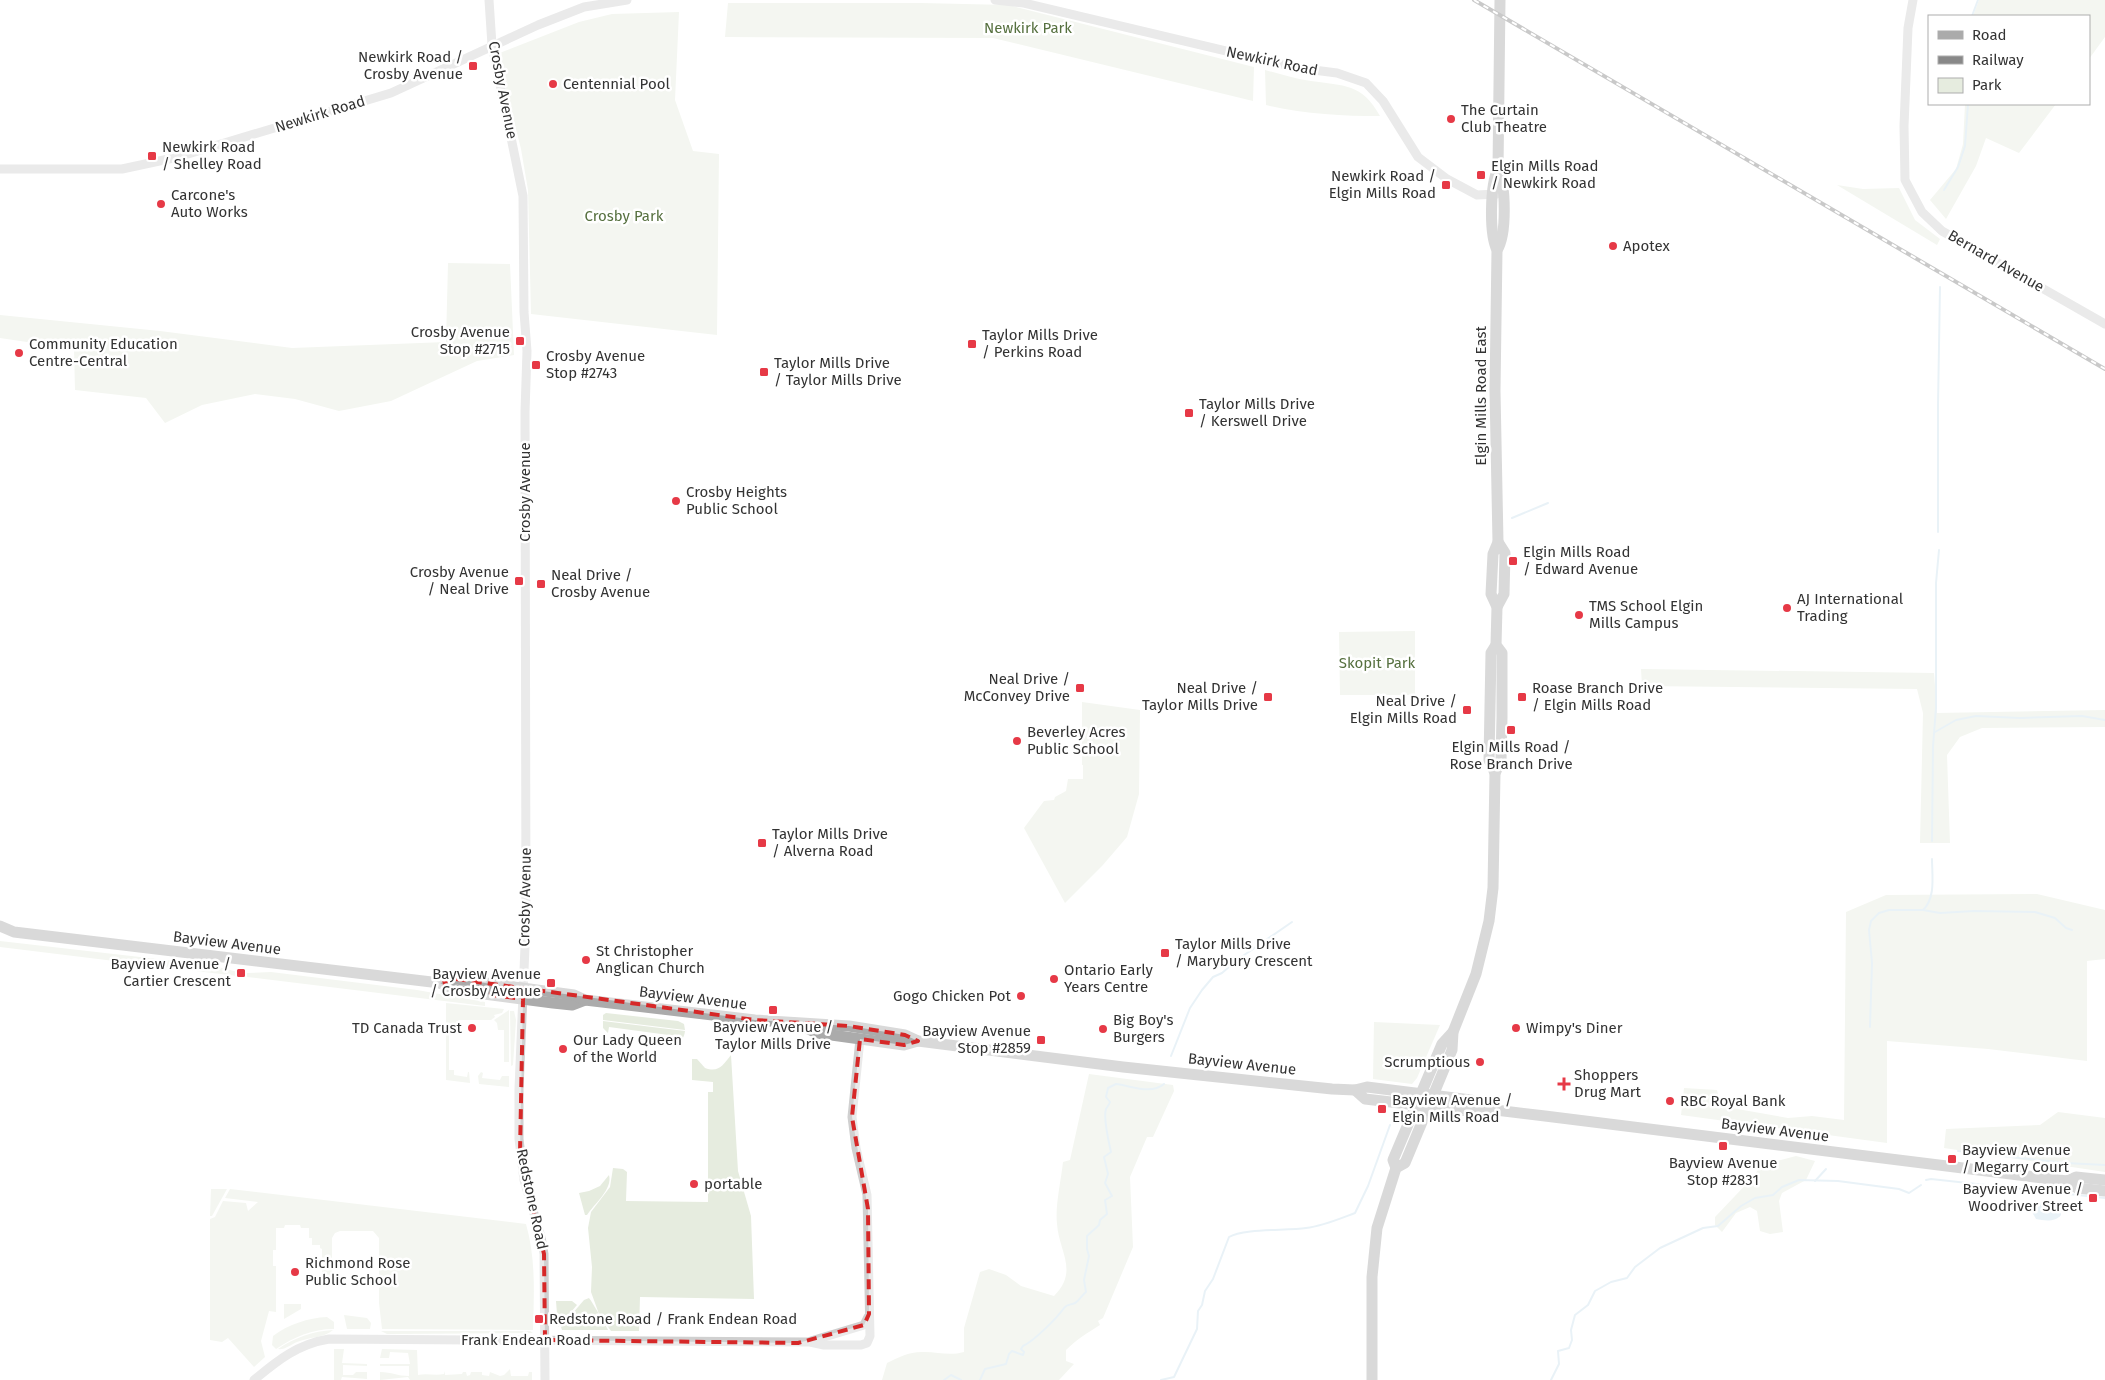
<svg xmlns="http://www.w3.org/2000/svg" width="2105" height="1380" viewBox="0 0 2105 1380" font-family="'Fira Sans',sans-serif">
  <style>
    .green { fill: #e6ecdf }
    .water { fill: #cfe2ee }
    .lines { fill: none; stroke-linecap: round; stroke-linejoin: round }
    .stream { stroke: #cfe2ee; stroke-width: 2 }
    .minor { stroke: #d0d0d0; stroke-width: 9 }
    .major { stroke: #ababab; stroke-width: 11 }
    .rail-casing { stroke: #888; stroke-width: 4 }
    .rail { stroke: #fff; stroke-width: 2; stroke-dasharray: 5.5; stroke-linecap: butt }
    .marked { fill: none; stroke: #d62828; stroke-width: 4; stroke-dasharray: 10 6; stroke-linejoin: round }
    .poi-dot { fill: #e63946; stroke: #fff; stroke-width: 2 }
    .labels { text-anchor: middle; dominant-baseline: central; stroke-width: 5; stroke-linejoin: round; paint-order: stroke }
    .park-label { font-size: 15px; fill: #56703f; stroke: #fff }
    .poi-label { font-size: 15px; fill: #333; stroke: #fff; text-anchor: start }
    .street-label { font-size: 15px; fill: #333; stroke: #fff }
  </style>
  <rect width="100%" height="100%" fill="#fff"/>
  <!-- green -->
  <g class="green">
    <polygon points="1979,0 2105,0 2105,37 2089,59 2089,16 1973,16"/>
    <polygon points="728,3 921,3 1008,5 1254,67 1253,101 993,38 725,37"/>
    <polygon points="679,12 675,100 693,151 719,154 717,335 531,314 528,190 521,149 497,54 579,22 612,14"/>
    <path d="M1265 70C1280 74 1295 79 1311 81 1344 86 1362 83 1380 116 1342 116 1303 114 1266 105Z"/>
    <polygon points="1965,104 2056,104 2019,153 1986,138 1976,166 1946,219 1930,200 1956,169 1963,144"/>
    <polygon points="1837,185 1863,189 1899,188 1915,220 1940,239 1937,245"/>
    <polygon points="448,263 510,264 514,355 477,361 391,401 339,411 295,399 255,394 202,405 165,423 146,398 75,390 74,349 0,338 0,315 160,331 292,348 446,342"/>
    <polygon points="1415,631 1415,695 1340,695 1339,632"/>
    <polygon points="1641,669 1934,673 1937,713 2105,710 2105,727 1982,728 1960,737 1947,755 1950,843 1920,843 1923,713 1917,689 1642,686"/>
    <polygon points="1082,702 1140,710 1139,794 1127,837 1102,866 1065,903 1024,828 1044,801 1054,800 1055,797 1066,791 1068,779 1083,779 1083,765 1082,765"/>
    <polygon points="2037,894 2105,910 2105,959 2087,961 2087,1061 1988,1049 1887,1041 1887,1143 1681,1115 1684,1088 1717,1090 1719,1099 1726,1107 1788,1118 1812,1116 1844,1120 1846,912 1886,895"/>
    <polygon points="0,941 210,965 238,972 237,976 0,947"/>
    <polygon points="271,972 417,990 485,1002 485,1006 247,977 247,973"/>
    <polygon points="446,1003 504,1009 502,1013 494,1015 495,1017 491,1020 459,1020 455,1025 455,1030 449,1031 449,1070 454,1070 454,1075 467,1077 468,1072 469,1072 470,1083 446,1080"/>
    <polygon points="509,1010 509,1062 504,1062 504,1030 498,1030 497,1023 494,1020"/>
    <polygon points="510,1011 514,1011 516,1020 513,1065 511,1066"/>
    <polygon points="606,1013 678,1021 684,1024 685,1030 603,1020 603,1015"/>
    <path d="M603 1021 685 1031C684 1038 682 1041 676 1042V1036L609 1027 608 1033 603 1028Z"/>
    <polygon points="1374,1022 1440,1025 1417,1078 1412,1084 1373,1079"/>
    <path d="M731 1055 738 1171 751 1216 754 1299 640 1297 639 1331H611L599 1314 591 1292 592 1267 588 1228 591 1212 610 1187 613 1168 623 1169 627 1172 626 1201 708 1202V1092H713V1082L692 1080V1059H697L705 1068C719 1073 723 1065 731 1055Z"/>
    <polygon points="481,1072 483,1073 482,1078 500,1080 502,1076 509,1076 509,1087 479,1084 478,1076"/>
    <path d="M1089 1074 1173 1085 1174 1091 1153 1137H1147L1130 1177 1133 1247 1103 1318 1098 1321 1100 1325C1087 1333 1076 1340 1066 1350V1361L1074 1364 1059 1380H882L887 1363C899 1357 910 1351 925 1352 938 1352 950 1356 964 1352V1328L980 1272 989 1269 1006 1275 1021 1286 1054 1296C1079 1271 1059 1252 1057 1224 1055 1206 1061 1181 1063 1162L1070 1160Z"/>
    <polygon points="2058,1112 2105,1118 2105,1172 1944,1148 1946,1129 2040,1125"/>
    <polygon points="1796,1156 1815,1161 1806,1180 1782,1193 1779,1201 1783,1232 1770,1234 1760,1231 1757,1211 1750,1207 1736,1213 1722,1232 1715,1225 1715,1217 1754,1176 1761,1165"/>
    <path d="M609 1175C613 1189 594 1204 587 1215H585L579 1193 589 1191 600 1186Z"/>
    <polygon points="211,1189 227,1189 212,1216 210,1216"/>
    <path d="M230 1189 526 1224C536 1259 534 1294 533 1330L382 1329 379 1303V1238L373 1231H340L335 1233 332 1238V1283H322V1249L320 1248V1245H312V1238H309V1228H301L300 1225H285L284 1228H276V1250H273V1266H276V1312L269 1311 261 1341 265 1357 254 1367 228 1338 222 1342 210 1340V1219L215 1217 223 1201 246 1203 248 1211 258 1202 225 1198Z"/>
    <path d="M589 1298C591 1300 606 1326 608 1330H562L561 1327 584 1300Z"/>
    <polygon points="556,1301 572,1301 577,1305 558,1327"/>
    <polygon points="284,1304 301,1304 301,1309 284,1319"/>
    <polygon points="344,1315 367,1318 371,1323 370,1329 347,1329"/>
    <path d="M327 1317 334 1322V1329C312 1329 294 1337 276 1349L272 1345 273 1336C289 1324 308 1318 327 1317Z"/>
    <path d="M333 1330C325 1338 308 1337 297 1342 290 1345 285 1350 278 1349 294 1338 313 1331 333 1330Z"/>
    <polygon points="381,1331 530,1331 533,1333 387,1334"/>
    <polygon points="334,1349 344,1349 342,1363 367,1364 367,1366 343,1365 343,1375 353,1375 356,1372 367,1372 367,1379 342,1377 341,1380 334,1380"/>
    <path d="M382 1349 417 1350 418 1375C427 1373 435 1376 444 1374L445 1371V1375L462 1374 463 1372H466L467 1376 470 1375 471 1372H482V1375L489 1376 490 1372 500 1376 504 1375 510 1369 511 1376H528L529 1372H532V1380H410L408 1377 380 1380V1372C392 1372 397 1376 409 1376V1366H380V1364H410L408 1353 390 1352 389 1358H380Z"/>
  </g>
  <!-- water -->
  <path class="water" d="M2042 1202 2060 1206 2061 1215C2056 1222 2045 1221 2036 1219L2032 1212 2033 1206Z"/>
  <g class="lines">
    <!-- stream -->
    <g class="stream">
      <polyline points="1972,16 1978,0"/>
      <polyline points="1944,190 1958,167 1965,146 1968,104"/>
      <polyline points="1512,518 1548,503"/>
      <polyline points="1938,532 1938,405 1940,287"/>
      <polyline points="1935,732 1956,720 1976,716 2020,718 2082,716 2105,720"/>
      <polyline points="1932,841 1933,746 1936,708 1936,583 1939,550"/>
      <path d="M1923 910C1936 898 1932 875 1932 859"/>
      <polyline points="1870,1027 1872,963 1869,930 1871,921 1879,913 1889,910 1923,910 1940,913 1974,911 2035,912 2055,918 2066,928 2072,930"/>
      <polyline points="1171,1056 1190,1008 1202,990 1213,977 1222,973 1237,960 1292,922"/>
      <polyline points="1958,1151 2066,1163 2105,1165"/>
      <polyline points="1926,1180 1931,1179 2105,1198"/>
      <polyline points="1815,1181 1826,1169"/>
      <polyline points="944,1380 951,1375 961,1380"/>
      <path d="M980 1380 985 1369 1006 1364 1009 1354 1012 1351 1023 1355 1024 1352 1021 1349 1023 1346C1034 1341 1057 1318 1064 1308 1067 1304 1071 1305 1075 1303 1079 1301 1082 1295 1086 1292L1084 1280 1089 1256 1087 1249V1236L1099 1225 1100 1220 1107 1214 1105 1200 1112 1196 1105 1183 1108 1174 1104 1157 1111 1152C1109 1143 1103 1118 1106 1109 1107 1107 1109 1105 1110 1102L1106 1097 1108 1088 1116 1084C1132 1086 1151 1095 1164 1084"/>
      <path d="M1161 1380 1174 1377 1197 1329 1198 1311 1202 1305 1205 1291 1213 1279 1229 1237C1243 1228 1287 1231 1306 1228 1323 1226 1339 1219 1355 1213L1368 1186 1390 1125"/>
      <polyline points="1551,1380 1559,1364 1558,1351 1569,1348 1572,1340 1571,1330 1575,1315 1588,1305 1595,1291 1611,1282 1627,1278 1635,1267 1660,1248 1703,1228 1718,1226 1741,1206 1755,1198 1773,1195 1782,1187 1799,1180 1838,1181 1899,1189 1909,1193 1921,1185"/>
    </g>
    <!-- minor -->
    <g class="minor">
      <polyline points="489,0 492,45 523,196 524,312 527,351 525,412 526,923 519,1089 519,1139 524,1180 541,1237 544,1254 545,1380"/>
      <polyline points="995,0 1024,3 1298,68 1337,73 1366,83 1383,101 1418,157 1447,179 1477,195 1497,194"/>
      <polyline points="1913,0 1908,28 1904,126 1905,180 1922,212 1942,231 2105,324"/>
      <polyline points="0,169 122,169 178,157 391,93 538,25 584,7 627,0"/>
      <polyline points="811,1341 864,1325 868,1317"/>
      <path d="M254 1380C278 1360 298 1344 329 1339L810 1342 824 1345H861L867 1343 870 1336 867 1195 856 1148 852 1117 860 1039"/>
    </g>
    <!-- major -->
    <g class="major">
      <path d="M1497 250C1507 235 1506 185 1498 169L1500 0"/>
      <polyline points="1497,607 1504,594 1505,553 1498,542"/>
      <path d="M1495 773 1501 761 1502 717V653L1496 645 1497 607 1491 594 1493 554 1498 542 1495 391 1497 250C1489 234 1490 185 1498 169"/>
      <polyline points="0,926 14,932 440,983 454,990 553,1003 572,1005 585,1000"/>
      <polyline points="440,983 456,979 574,995 585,1000 755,1020 849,1026 905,1035 918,1041 1123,1067 1332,1089 1355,1090 1367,1087 1471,1100 1479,1108"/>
      <polyline points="798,1024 817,1033 904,1045 918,1041"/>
      <polyline points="1355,1090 1365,1099 1469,1111 1479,1108 1545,1116 2067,1181 2076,1177 2105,1180"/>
      <polyline points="1396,1168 1393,1160 1442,1044 1453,1032"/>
      <polyline points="2067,1181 2077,1188 2105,1191"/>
      <polyline points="1372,1380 1372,1277 1377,1228 1396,1168 1405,1163 1452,1050 1453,1032 1476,974 1489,921 1493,888 1495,773 1489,760 1491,653 1496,645"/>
    </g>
    <!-- rail casing -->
    <g class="rail-casing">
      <polyline id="rail" points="1474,0 2105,369"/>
    </g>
    <!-- rail -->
    <use href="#rail" class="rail"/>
  </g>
  <!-- marked area -->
  <path d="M0 0H2105V1380H0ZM456 979 755 1020 849 1026 905 1035 918 1041 904 1045 860 1039 852 1117 868 1209 869 1314 864 1325 798 1343 545 1340 544 1254 520 1153 523 999 454 990 440 983Z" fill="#fff" fill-opacity=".55" fill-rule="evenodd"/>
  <path class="marked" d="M456 979 755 1020 849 1026 905 1035 918 1041 904 1045 860 1039 852 1117 868 1209 869 1314 864 1325 798 1343 545 1340 544 1254 520 1153 523 999 454 990 440 983Z"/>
  <!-- markers -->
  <g class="poi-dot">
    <rect x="468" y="61" width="10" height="10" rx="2.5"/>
    <circle cx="553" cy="84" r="5"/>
    <circle cx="1451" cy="119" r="5"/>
    <rect x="147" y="151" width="10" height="10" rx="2.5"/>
    <rect x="1476" y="170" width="10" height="10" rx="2.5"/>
    <rect x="1441" y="180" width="10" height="10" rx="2.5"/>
    <circle cx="161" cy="204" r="5"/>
    <circle cx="1613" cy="246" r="5"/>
    <rect x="515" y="336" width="10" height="10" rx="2.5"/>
    <rect x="967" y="339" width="10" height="10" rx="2.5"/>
    <circle cx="19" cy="353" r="5"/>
    <rect x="531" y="360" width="10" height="10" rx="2.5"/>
    <rect x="759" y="367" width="10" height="10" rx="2.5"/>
    <rect x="1184" y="408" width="10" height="10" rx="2.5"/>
    <circle cx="676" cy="501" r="5"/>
    <rect x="1508" y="556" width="10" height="10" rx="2.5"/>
    <rect x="514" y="576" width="10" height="10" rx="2.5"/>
    <rect x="536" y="579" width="10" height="10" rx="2.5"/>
    <circle cx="1787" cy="608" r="5"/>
    <circle cx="1579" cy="615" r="5"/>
    <rect x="1075" y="683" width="10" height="10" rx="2.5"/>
    <rect x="1263" y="692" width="10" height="10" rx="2.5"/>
    <rect x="1517" y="692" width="10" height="10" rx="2.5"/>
    <rect x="1462" y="705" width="10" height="10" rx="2.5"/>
    <rect x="1506" y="725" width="10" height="10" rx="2.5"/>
    <circle cx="1017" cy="741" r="5"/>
    <rect x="757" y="838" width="10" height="10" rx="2.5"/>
    <rect x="1160" y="948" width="10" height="10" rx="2.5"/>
    <circle cx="586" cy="960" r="5"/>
    <rect x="236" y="968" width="10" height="10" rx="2.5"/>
    <circle cx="1054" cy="979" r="5"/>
    <rect x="546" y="978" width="10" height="10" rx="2.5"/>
    <circle cx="1021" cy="996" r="5"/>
    <rect x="768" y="1005" width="10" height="10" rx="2.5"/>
    <circle cx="472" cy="1028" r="5"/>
    <circle cx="1516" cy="1028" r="5"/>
    <circle cx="1103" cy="1029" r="5"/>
    <rect x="1036" y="1035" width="10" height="10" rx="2.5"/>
    <circle cx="563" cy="1049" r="5"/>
    <circle cx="1480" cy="1062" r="5"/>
    <path d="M1561.5 1076.5h5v5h5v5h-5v5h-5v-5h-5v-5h5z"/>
    <circle cx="1670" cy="1101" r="5"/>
    <rect x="1377" y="1104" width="10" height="10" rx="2.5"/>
    <rect x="1718" y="1141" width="10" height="10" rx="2.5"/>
    <rect x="1947" y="1154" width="10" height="10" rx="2.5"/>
    <circle cx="694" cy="1184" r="5"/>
    <rect x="2088" y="1193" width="10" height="10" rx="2.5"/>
    <circle cx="295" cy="1272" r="5"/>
    <rect x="534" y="1314" width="10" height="10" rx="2.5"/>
  </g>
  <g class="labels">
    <!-- park labels -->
    <g class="park-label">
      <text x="1028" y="28">Newkirk Park</text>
      <text x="624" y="216">Crosby Park</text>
      <text x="1377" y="663">Skopit Park</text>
    </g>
    <!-- poi labels -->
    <g class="poi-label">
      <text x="463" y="57" text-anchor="end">Newkirk Road /<tspan x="463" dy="17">Crosby Avenue</tspan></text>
      <text x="563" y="84">Centennial Pool</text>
      <text x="1461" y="110">The Curtain<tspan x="1461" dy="17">Club Theatre</tspan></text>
      <text x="162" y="147">Newkirk Road<tspan x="162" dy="17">/ Shelley Road</tspan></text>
      <text x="1491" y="166">Elgin Mills Road<tspan x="1491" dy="17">/ Newkirk Road</tspan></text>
      <text x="1436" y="176" text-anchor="end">Newkirk Road /<tspan x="1436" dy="17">Elgin Mills Road</tspan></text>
      <text x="171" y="195">Carcone's<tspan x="171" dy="17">Auto Works</tspan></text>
      <text x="1623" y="246">Apotex</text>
      <text x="510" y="332" text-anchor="end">Crosby Avenue<tspan x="510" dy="17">Stop #2715</tspan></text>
      <text x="982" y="335">Taylor Mills Drive<tspan x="982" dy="17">/ Perkins Road</tspan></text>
      <text x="29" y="344">Community Education<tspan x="29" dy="17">Centre-Central</tspan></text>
      <text x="546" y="356">Crosby Avenue<tspan x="546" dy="17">Stop #2743</tspan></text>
      <text x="774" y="363">Taylor Mills Drive<tspan x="774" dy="17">/ Taylor Mills Drive</tspan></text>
      <text x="1199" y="404">Taylor Mills Drive<tspan x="1199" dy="17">/ Kerswell Drive</tspan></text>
      <text x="686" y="492">Crosby Heights<tspan x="686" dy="17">Public School</tspan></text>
      <text x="1523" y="552">Elgin Mills Road<tspan x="1523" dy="17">/ Edward Avenue</tspan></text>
      <text x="509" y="572" text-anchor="end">Crosby Avenue<tspan x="509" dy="17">/ Neal Drive</tspan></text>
      <text x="551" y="575">Neal Drive /<tspan x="551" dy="17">Crosby Avenue</tspan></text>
      <text x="1797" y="599">AJ International<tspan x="1797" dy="17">Trading</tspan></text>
      <text x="1589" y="606">TMS School Elgin<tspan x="1589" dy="17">Mills Campus</tspan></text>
      <text x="1070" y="679" text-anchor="end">Neal Drive /<tspan x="1070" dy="17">McConvey Drive</tspan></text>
      <text x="1258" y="688" text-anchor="end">Neal Drive /<tspan x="1258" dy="17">Taylor Mills Drive</tspan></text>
      <text x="1532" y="688">Roase Branch Drive<tspan x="1532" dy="17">/ Elgin Mills Road</tspan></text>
      <text x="1457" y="701" text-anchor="end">Neal Drive /<tspan x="1457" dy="17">Elgin Mills Road</tspan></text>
      <text x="1027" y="732">Beverley Acres<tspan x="1027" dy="17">Public School</tspan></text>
      <text x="1511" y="747" text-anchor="middle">Elgin Mills Road /<tspan x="1511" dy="17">Rose Branch Drive</tspan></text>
      <text x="772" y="834">Taylor Mills Drive<tspan x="772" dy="17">/ Alverna Road</tspan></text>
      <text x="1175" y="944">Taylor Mills Drive<tspan x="1175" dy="17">/ Marybury Crescent</tspan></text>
      <text x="596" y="951">St Christopher<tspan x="596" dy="17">Anglican Church</tspan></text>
      <text x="231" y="964" text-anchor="end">Bayview Avenue /<tspan x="231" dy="17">Cartier Crescent</tspan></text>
      <text x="1064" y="970">Ontario Early<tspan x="1064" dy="17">Years Centre</tspan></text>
      <text x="541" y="974" text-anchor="end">Bayview Avenue<tspan x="541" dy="17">/ Crosby Avenue</tspan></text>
      <text x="1011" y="996" text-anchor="end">Gogo Chicken Pot</text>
      <text x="1113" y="1020">Big Boy's<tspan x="1113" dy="17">Burgers</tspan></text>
      <text x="773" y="1027" text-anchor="middle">Bayview Avenue /<tspan x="773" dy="17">Taylor Mills Drive</tspan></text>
      <text x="462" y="1028" text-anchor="end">TD Canada Trust</text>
      <text x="1526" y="1028">Wimpy's Diner</text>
      <text x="1031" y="1031" text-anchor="end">Bayview Avenue<tspan x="1031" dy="17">Stop #2859</tspan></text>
      <text x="573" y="1040">Our Lady Queen<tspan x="573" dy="17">of the World</tspan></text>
      <text x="1470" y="1062" text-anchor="end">Scrumptious</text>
      <text x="1574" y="1075">Shoppers<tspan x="1574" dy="17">Drug Mart</tspan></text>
      <text x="1392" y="1100">Bayview Avenue /<tspan x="1392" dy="17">Elgin Mills Road</tspan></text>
      <text x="1680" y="1101">RBC Royal Bank</text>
      <text x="1962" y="1150">Bayview Avenue<tspan x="1962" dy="17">/ Megarry Court</tspan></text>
      <text x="1723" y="1163" text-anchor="middle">Bayview Avenue<tspan x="1723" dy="17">Stop #2831</tspan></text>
      <text x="704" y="1184">portable</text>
      <text x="2083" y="1189" text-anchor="end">Bayview Avenue /<tspan x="2083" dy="17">Woodriver Street</tspan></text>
      <text x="305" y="1263">Richmond Rose<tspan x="305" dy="17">Public School</tspan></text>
      <text x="549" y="1319">Redstone Road / Frank Endean Road</text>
    </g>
    <!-- street labels -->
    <g class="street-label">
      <text transform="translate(1272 61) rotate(12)">Newkirk Road</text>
      <text transform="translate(503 90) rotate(79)">Crosby Avenue</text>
      <text transform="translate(320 114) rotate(-17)">Newkirk Road</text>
      <text transform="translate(1996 261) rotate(30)">Bernard Avenue</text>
      <text transform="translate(1481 396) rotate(-90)">Elgin Mills Road East</text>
      <text transform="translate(525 492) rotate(-90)">Crosby Avenue</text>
      <text transform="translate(525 897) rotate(-89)">Crosby Avenue</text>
      <text transform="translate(227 943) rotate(7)">Bayview Avenue</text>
      <text transform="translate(693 998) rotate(7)">Bayview Avenue</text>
      <text transform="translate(1242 1064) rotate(6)">Bayview Avenue</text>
      <text transform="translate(1775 1130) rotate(7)">Bayview Avenue</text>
      <text transform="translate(532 1199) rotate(78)">Redstone Road</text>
      <text x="526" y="1340">Frank Endean Road</text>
    </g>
  </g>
  <!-- legend -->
  <rect x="1928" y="15" width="162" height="90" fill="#ffffff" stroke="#adadad"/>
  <rect x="1938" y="31" width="25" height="8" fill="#ababab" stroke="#adadad"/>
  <text x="1972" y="40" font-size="15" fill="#333333">Road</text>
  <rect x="1938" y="56" width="25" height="8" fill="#888888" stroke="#adadad"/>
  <text x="1972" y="65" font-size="15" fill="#333333">Railway</text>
  <rect x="1938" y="78" width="25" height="15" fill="#e6ecdf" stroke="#adadad"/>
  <text x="1972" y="90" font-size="15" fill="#333333">Park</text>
</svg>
